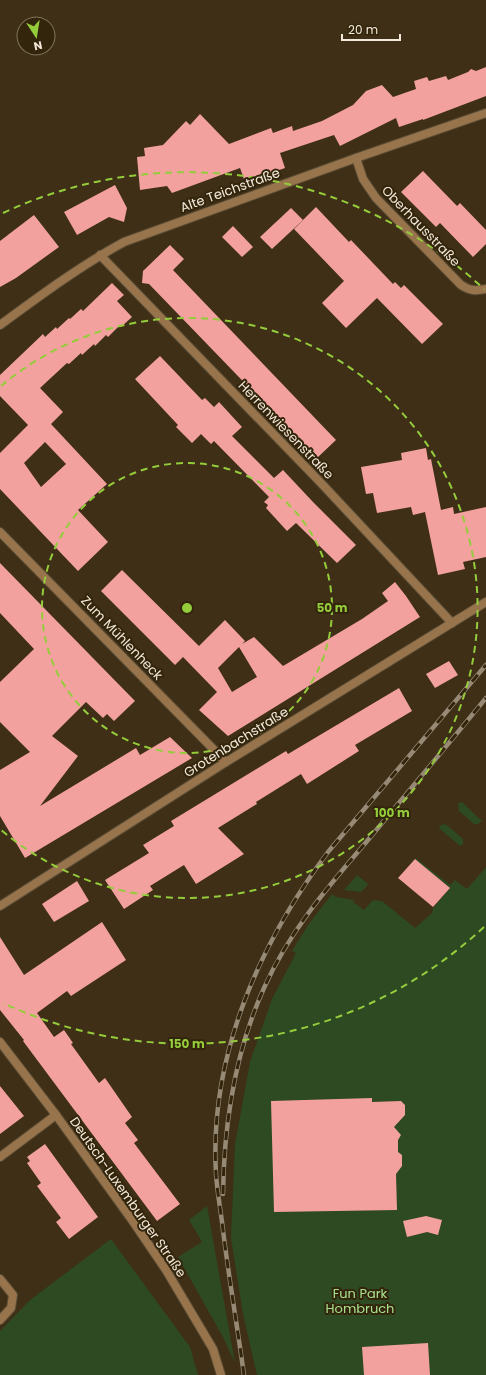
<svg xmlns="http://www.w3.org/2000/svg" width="486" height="1375" viewBox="0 0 486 1375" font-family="Poppins,sans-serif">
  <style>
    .green { fill: #2e4a22 }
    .building { fill: #f2a19e; fill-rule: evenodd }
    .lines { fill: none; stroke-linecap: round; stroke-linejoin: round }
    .street-casing { stroke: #5b4d35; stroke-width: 10 }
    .street { stroke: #98744d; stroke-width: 8 }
    .rail-casing { stroke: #968975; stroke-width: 4.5 }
    .rail { stroke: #33250b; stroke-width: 3; stroke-dasharray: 9; stroke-linecap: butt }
    .ring { fill: none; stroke: #94cc3c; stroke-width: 2; stroke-dasharray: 7 5 }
    .labels { text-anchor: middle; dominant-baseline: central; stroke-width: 4; stroke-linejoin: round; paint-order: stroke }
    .street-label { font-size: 13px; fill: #f3e9da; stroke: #33250b }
    .park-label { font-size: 13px; fill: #a7e18d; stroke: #33250b }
    .centre { fill: #94cc3c; stroke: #33250b; stroke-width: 2 }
    .ring-label { font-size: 12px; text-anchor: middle; font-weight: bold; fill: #94cc3c; stroke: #33250b; stroke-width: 4; stroke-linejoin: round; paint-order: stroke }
  </style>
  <rect width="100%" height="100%" fill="#3e2f16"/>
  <!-- green -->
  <g class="green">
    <polygon points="461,802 463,803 482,821 478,824 474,824 459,811 458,804"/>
    <polygon points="445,824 448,826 463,839 463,844 460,846 440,829 439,826"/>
    <polygon points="416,858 450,885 455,880 467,889 486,867 486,1375 257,1375 243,1314 231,1238 235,1144 250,1062 272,999 296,953 292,951 308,925 332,894 336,897 355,900 353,902 364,910 373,900 382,901 415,928 432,913 433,908 450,888 415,859"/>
    <polygon points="357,875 367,883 368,885 361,892 344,890"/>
    <polygon points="207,1206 235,1363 223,1337 178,1257 202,1242 189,1220"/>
    <polygon points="111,1239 190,1347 198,1375 0,1375 0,1331 30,1300"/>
  </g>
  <!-- building -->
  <g class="building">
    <polygon points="486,67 486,96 423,120 423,119 399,127 396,118 340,146 334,135 280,153 285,168 245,182 240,168 172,193 167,186 140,190 137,157 145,156 144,148 163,145 186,121 190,125 200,114 229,144 271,128 273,133 292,126 293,131 322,121 353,105 366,91 382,85 393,97 416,89 414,81 427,77 429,81 446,76 448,80 468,72 471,69 476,71"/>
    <polygon points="423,171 457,206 460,203 486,230 486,244 473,257 440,223 436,227 401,192"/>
    <polygon points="115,185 127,208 124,222 109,217 77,235 64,212"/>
    <polygon points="316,207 349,242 351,240 393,284 395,282 401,288 404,285 443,324 422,344 377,298 346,328 322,303 344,281 294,229"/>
    <polygon points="291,208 303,220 272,249 260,237"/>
    <polygon points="34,215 59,247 16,278 0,287 0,241"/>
    <polygon points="233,226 253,247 242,257 222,237"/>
    <polygon points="170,245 184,259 173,270 336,440 317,458 149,284 142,283 143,271"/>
    <path d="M112 283 124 295 117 301 132 317 121 327 119 326 108 337 106 335 95 346 94 344 82 355 81 353 69 364 67 363 40 388 63 412 51 424 107 484 78 510 108 542 78 571 0 489V453L28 425 0 396V375L43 334 45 337 56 327 57 329 69 318 70 319 81 309 83 311ZM45 442 66 464 41 487 24 463Z"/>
    <polygon points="160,356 202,400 205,398 214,407 219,402 242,427 232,436 274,478 283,470 313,502 356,545 337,563 296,523 287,531 266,508 268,505 264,502 269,497 214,441 211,444 201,434 192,443 176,427 178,425 135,379"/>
    <polygon points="426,448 428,460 431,459 441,510 453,507 454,514 486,507 486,557 463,562 465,569 438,575 425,512 413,515 411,507 377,513 373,493 366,494 361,467 402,460 401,453"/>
    <polygon points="0,563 135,701 114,721 107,714 103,718 86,702 52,736 78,756 40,806 136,748 140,755 170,737 192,758 25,858 0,816 0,770 30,752 0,722 0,682 34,649 0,613"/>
    <path d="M122 570 199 646 225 620 245 641 242 644 254 637 283 666 362 619 388 601 382 593 395 582 406 596 420 617 228 736 199 710 217 692 183 657 175 665 101 591ZM239 647 257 677 232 692 218 668Z"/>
    <polygon points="449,661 458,675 435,688 426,674"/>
    <polygon points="399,688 412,711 355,745 359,751 307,784 301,774 256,802 257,804 218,828 244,854 196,884 184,865 150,886 153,890 124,909 105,880 149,853 143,845 174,826 171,821 286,751 288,754"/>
    <polygon points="415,859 450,888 433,907 398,878"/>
    <polygon points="77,881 89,901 54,922 42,904"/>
    <polygon points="102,922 126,960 71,996 67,991 37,1013 54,1037 64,1030 73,1043 71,1044 99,1083 105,1078 132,1117 125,1123 138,1140 134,1143 180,1204 157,1221 23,1041 24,1040 0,1010 0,937 24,975"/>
    <polygon points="0,1086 24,1116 0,1134"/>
    <polygon points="372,1098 372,1102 401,1101 405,1105 405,1115 394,1127 401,1135 398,1140 398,1152 402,1155 402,1166 396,1174 397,1210 274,1212 271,1101"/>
    <polygon points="45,1144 98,1217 69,1239 56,1222 61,1218 37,1186 41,1183 27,1163 30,1161 27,1157"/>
    <polygon points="426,1216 442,1220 438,1235 427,1232 407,1237 403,1221"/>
    <polygon points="428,1343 430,1375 364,1375 362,1347"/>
  </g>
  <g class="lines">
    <!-- street casing -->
    <g class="street-casing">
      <g id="street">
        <path d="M356 158 363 179 376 198 461 285C470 291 476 291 486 289"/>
        <polyline points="100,255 321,483 452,623"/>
        <path d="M0 325C41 295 80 266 124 242L356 158 486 113"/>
        <polyline points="0,532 226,762"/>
        <polyline points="0,906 226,762 486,602"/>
        <polyline points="0,1042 56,1115 132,1220 166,1270 213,1349 221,1375"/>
        <polyline points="0,1157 56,1115"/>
        <polyline points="0,1279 13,1295 11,1308 0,1320"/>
      </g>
    </g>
    <!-- street -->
    <use href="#street" class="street"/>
    <!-- rail casing -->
    <g class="rail-casing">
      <g id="rail">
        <path d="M223 1194C224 1124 235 1052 264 988 290 930 328 887 368 840 407 793 447 746 486 698"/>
        <path d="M244 1375C237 1324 228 1273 222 1222 220 1206 217 1190 216 1174 209 1057 259 944 328 852L486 665"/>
      </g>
    </g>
    <!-- rail -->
    <use href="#rail" class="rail"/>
  </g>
  <!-- distance rings -->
  <g class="ring">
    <circle cx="187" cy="608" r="145"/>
    <path d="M1 386A290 290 0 1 1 1 830"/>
    <path d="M484 927A436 436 0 0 1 3 1003M3 213A436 436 0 0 1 484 289"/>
  </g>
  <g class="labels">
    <!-- street labels -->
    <g class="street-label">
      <text transform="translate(230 190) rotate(-20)">Alte Teichstraße</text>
      <text transform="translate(421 226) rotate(46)">Oberhausstraße</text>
      <text transform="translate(286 430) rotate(46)">Herrenwiesenstraße</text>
      <text transform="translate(122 638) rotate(46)">Zum Mühlenheck</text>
      <text transform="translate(236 742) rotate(-32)">Grotenbachstraße</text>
      <text transform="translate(128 1197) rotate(55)">Deutsch-Luxemburger Straße</text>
    </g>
    <!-- park labels -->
    <g class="park-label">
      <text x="360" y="1293">Fun Park<tspan x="360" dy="15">Hombruch</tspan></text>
    </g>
  </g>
  <circle cx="187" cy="608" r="6" class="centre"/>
  <g class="ring-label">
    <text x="332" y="612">50 m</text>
    <text x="392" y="817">100 m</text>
    <text x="187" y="1048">150 m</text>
  </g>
  <!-- north arrow -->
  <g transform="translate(36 36) rotate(168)"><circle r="19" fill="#33250b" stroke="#80735e"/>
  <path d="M0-3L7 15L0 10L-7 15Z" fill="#94cc3c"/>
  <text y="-6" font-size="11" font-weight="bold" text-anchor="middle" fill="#f3e9da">N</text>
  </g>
  <!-- scale -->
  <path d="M342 34v6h58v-6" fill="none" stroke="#f3e9da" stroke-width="2"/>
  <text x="348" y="34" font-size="12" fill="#f3e9da" stroke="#33250b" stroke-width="3" paint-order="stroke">20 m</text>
</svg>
